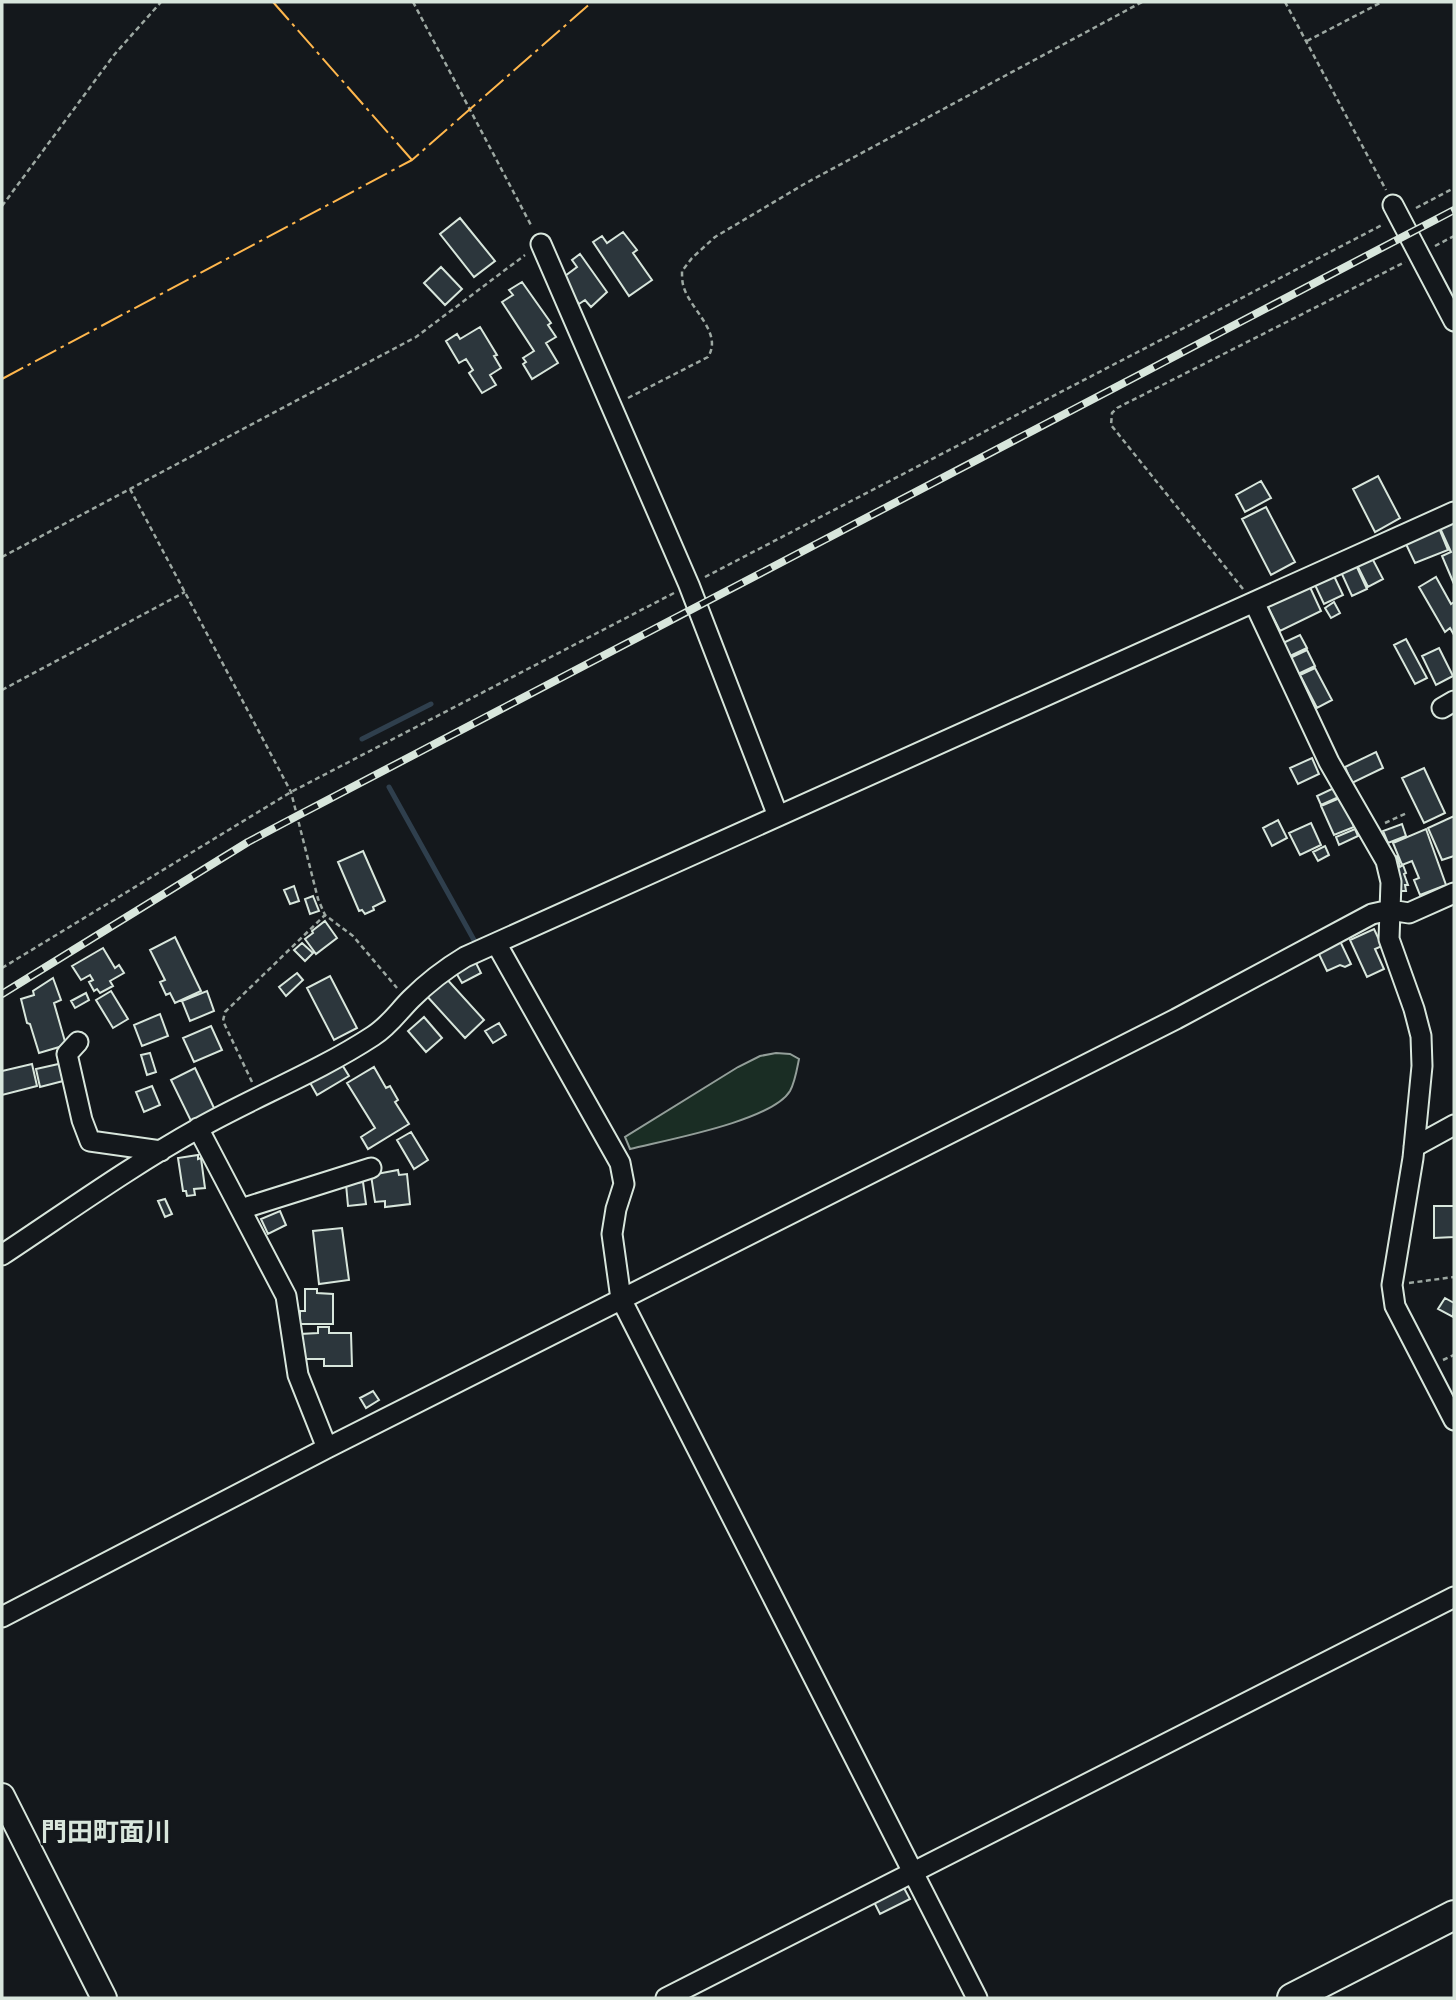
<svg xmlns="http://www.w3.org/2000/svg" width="1456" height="2000" viewBox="0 0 1456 2000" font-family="Arial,'Noto Sans JP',sans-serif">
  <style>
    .green { fill: #1a2d24; stroke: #939e99; stroke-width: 2 }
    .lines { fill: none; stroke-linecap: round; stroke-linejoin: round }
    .stream { stroke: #2f3f4d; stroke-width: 5 }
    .building { fill: #2c363c; stroke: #d8e6dc; stroke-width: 2 }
    .minor-casing { stroke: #d8e6dc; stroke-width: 23 }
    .major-casing { stroke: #d8e6dc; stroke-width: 28 }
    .highway-casing { stroke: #d8e6dc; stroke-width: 32 }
    .path { stroke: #9da8a2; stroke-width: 2.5; stroke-dasharray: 5 3.5; stroke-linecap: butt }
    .minor { stroke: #14181c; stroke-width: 19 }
    .major { stroke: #14181c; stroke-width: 24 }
    .highway { stroke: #14181c; stroke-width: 28 }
    .rail-casing { stroke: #d8e6dc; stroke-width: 8 }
    .rail { stroke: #14181c; stroke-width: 5; stroke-dasharray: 16; stroke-linecap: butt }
    .power { stroke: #ffb74d; stroke-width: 2; stroke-dasharray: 24 5 3.5 5; stroke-linecap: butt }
    .labels { text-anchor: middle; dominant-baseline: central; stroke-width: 5; stroke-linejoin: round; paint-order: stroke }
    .quarter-label { font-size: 26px; font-weight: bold; fill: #d8e6dc; stroke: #14181c }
  </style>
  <rect width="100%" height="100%" fill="#14181c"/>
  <path class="green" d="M776,1053l14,1 9,5c-2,10 -4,23 -9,32 -18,30 -124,49 -160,58l-5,-12 113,-70 22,-11z"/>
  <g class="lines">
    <path class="stream" d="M362,739l69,-35
      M389,787l85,153"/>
  </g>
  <path class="building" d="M460,218l35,43 -21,16 -34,-43z
    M623,232l14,18 -4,3 19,27 -23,16 -36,-54 9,-6 5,7z
    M580,254l27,38 -16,15 -6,-7 -6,4 -18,-25 16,-12 -5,-7z
    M441,267l21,22 -17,16 -21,-22z
    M522,282l29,41 -3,2 8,12 -10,6 12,20 -26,16 -9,-15 3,-2 -3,-4 11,-7 -32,-49 11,-7 -4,-5z
    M480,327l17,28 -3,1 7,12 -11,7 6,10 -14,8 -13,-20 4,-3 -7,-11 -7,4 -13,-22 11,-7 3,5z
    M1378,476l22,42 -25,14 -22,-43z
    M1261,481l10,17 -26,14 -9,-17z
    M1266,507l29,55 -24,13 -29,-56z
    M1454,521v63l-12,-28 9,-4 -11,-24z
    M1439,528l9,22 -33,13 -10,-21z
    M1372,558l11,21 -15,8 -11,-22z
    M1356,565l11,24 -15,7 -11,-24z
    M1334,576l9,19 -19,9 -9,-19z
    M1436,577l15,27 3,-2v33l-4,-7 -5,4 -26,-45z
    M1309,585l12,26 -41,20 -13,-26z
    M1334,602l6,11 -9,5 -6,-10z
    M1300,635l7,13 -17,8 -7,-13z
    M1406,639l21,39 -12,6 -21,-39z
    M1439,648l14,28 -17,9 -14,-29z
    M1307,650l8,16 -17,8 -8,-16z
    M1315,668l17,32 -15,8 -17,-33z
    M1376,752l7,16 -31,15 -7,-16z
    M1312,758l7,16 -21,10 -8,-16z
    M1424,768l21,45 -21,10 -22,-45z
    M1336,787l5,9 -20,9 -4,-9z
    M1342,797l12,30 -20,8 -13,-29z
    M1454,816v40l-12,4 -14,-32z
    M1278,820l9,18 -15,8 -9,-18z
    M1311,823l10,22 -21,10 -11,-22z
    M1402,824l4,12 -18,7 -5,-12z
    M1355,829l3,7 -19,9 -3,-8z
    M1426,829l20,56 -26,10 -6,-15 5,-2 -7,-17 -10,4 -9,-22z
    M1325,846l4,9 -11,6 -5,-9z
    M363,851l22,50 -12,6 1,3 -9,4 -3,-4 -3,1 -21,-49z
    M1397,856l3,11 3,-2 3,8 -2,1 4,11h-3l1,6h-6l-8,-33z
    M294,886l5,15 -9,3 -6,-14z
    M313,896l6,15 -9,3 -5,-15z
    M325,921l12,17 -21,16 -11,-15 8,-6 -1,-2z
    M1374,929l8,17 -7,3 9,20 -17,8 -17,-37z
    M175,937l26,54 -26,12 -5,-10 -4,2 -6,-13 5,-2 -15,-30z
    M1339,939l12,25 -6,3 -5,-2 -13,6 -10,-21z
    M302,943l11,10 -8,8 -11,-11z
    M103,948l12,20 4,-3 5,8 -14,8 3,5 -13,7 -3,-4 -3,2 -5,-9 4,-2 -3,-5 -9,5 -9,-14z
    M475,961l6,12 -19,10 -7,-12z
    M297,973l6,7 -17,16 -7,-9z
    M330,976l27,52 -23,12 -27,-52z
    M444,976l40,44 -19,18 -40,-44z
    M53,978l8,22 -7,3 12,42 -27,8 -9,-29 -3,-1 -6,-24 13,-4 -1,-4z
    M111,991l17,28 -15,9 -17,-28z
    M207,991l7,20 -24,10 -8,-20z
    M86,993l3,7 -14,8 -4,-7z
    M160,1014l8,22 -26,10 -8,-21z
    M424,1017l18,21 -16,14 -18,-21z
    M499,1023l7,12 -13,8 -8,-12z
    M211,1026l11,24 -28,12 -11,-24z
    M150,1053l6,19 -9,3 -6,-20z
    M63,1063l4,17 -27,7 -4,-18z
    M341,1063l8,13 -32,19 -8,-14z
    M32,1064l5,22 -35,9v-24z
    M374,1067l12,21 4,-2 8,14 -3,2 14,22 -41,25 -7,-12 14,-9 -28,-45z
    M195,1068l20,42 -24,11 -20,-41z
    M152,1086l8,19 -16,7 -8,-20z
    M411,1132l17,28 -14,9 -17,-29z
    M198,1155v4l3,-1 4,30 -11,1 1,6 -8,1 -1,-5h-3l-5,-33z
    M398,1170l1,5 8,-1 3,30 -25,3v-6l-10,1 -4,-27z
    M363,1182l3,22 -18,2 -2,-22z
    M165,1199l7,15 -7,3 -7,-16z
    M1434,1206h20v31l-20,1z
    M280,1211l6,14 -18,9 -7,-15z
    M342,1228l7,52 -30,4 -6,-53z
    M305,1289h12v4l16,1v30h-33v-13h5z
    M1445,1298l9,5 -1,14 -15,-8z
    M318,1327h11v6h22l1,33h-28v-7h-23l-1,-25 18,-1z
    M373,1391l6,9 -13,8 -6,-10z
    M904,1888l6,11 -30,15 -6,-12z"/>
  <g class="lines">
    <defs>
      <path id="minor" d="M1393,205l61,116
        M541,244l148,341 89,231
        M1254,602l75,160 57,99 5,21 -2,57 25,70 7,27 1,30 -9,92 -21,127 3,21 59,114
        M1442,708l12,-7
        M496,943l124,220 4,21 -8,25 -4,25 9,65 356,699
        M78,1042l-11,12 15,66 8,21 71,10
        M198,1128l88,168 12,79 29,73
        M1414,1147l40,-22
        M241,1209l130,-41
        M2,1255c65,-43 129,-89 197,-127 57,-32 119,-56 174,-92 16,-10 25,-24 38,-37 17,-17 34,-30 54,-42l989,-445
        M2,1617l325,-169 849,-429 196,-105 18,-4 19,3 45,-20
        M666,1998l788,-401"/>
      <path id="major" d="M2,1796l102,202"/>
      <path id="highway" d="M1292,1998l162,-83"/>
    </defs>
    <use href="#minor" class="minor-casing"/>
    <use href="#major" class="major-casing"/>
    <use href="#highway" class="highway-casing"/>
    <path class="path" d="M413,2l119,225
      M1285,2l101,188
      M1307,41l75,-39
      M2,206l112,-151 47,-53
      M1416,208l38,-20
      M1435,246l19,-10
      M628,398l80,-41c15,-24 -17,-47 -24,-69 -2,-5 -2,-12 -2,-17l10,-13 23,-21 91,-54 336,-181
      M130,489l161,303 27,107 7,16 28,21 44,52
      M2,557l414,-220 109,-82
      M705,577l677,-352
      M1243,589l-132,-164 1,-12 5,-5 288,-146
      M2,690l183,-98
      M1385,823l22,-10
      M2,968l289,-176 383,-199
      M252,1082l-29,-61 2,-9 100,-97
      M1409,1283l45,-6
      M1443,1360l11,-5"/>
    <use href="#minor" class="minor"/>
    <use href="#major" class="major"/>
    <use href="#highway" class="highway"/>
    <defs>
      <path id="rail" d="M2,994l246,-152 49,-26 1157,-606"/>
    </defs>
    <use href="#rail" class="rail-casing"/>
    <use href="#rail" class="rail"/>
    <path class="power" d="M273,2l139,158
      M2,379l410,-219 180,-158"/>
  </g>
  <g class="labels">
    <g class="quarter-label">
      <text x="106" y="1832">門田町面川</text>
    </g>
  </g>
  <rect width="1456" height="2000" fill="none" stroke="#d8e6dc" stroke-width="7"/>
</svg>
